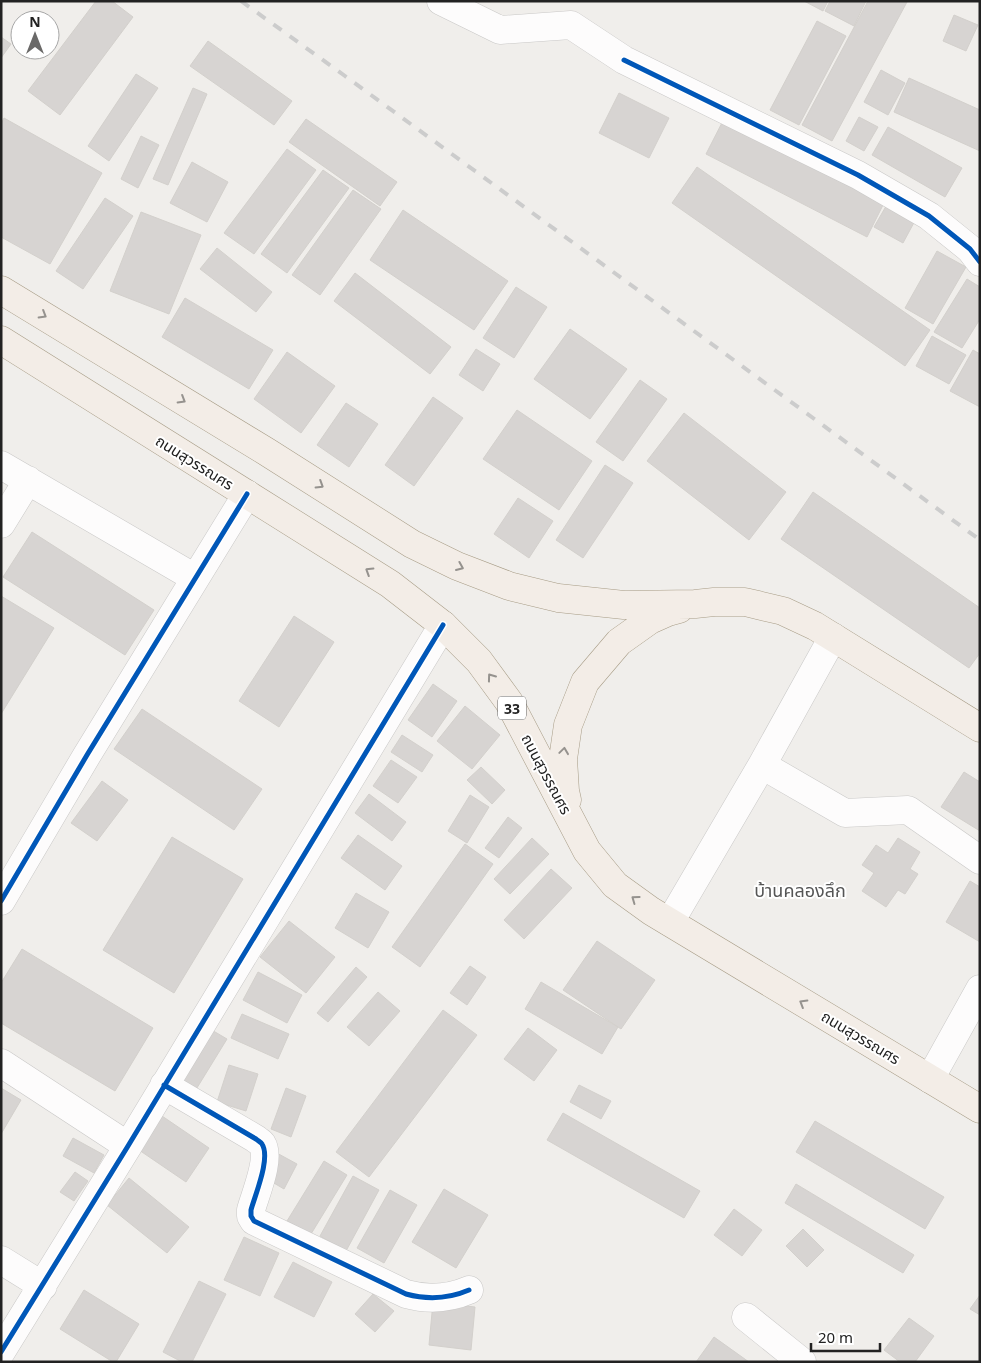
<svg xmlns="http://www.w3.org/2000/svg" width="981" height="1363" viewBox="0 0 981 1363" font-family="'Noto Sans','Noto Sans Thai',sans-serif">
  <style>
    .building { fill: #d7d4d2; stroke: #d3d0cc }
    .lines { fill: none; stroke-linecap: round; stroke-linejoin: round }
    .minor-casing { stroke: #c9c8c7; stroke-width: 29 }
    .major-casing { stroke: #a79c86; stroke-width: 29 }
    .minor { stroke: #fdfcfc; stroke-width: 28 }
    .major { stroke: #f3ede7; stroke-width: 28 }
    .rail { stroke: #ccc; stroke-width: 4; stroke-dasharray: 10 10; stroke-linecap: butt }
    .cycleway-casing { stroke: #fff; stroke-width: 8 }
    .cycleway { stroke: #0057b8; stroke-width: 5 }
    .oneway { stroke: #95928e }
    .labels { text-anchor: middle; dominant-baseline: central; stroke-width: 4; stroke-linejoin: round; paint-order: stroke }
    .shield { fill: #fff; stroke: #646464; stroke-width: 1 }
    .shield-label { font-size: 14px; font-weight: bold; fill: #222 }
    .street-label { font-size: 15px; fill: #222; stroke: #fff }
    .quarter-label { font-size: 18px; fill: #555; stroke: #fff }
  </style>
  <rect width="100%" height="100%" fill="#f0eeeb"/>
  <path class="building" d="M96,1h16l21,16 -73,98 -32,-24z
    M804,1h24l-5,10z
    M830,1h36l-12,25 -29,-15z
    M868,1l39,1 -75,139 -30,-16z
    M954,15l24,10 -12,26 -23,-10z
    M817,21l29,15 -47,89 -29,-15z
    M1,37l10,7 -10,14z
    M208,41l84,60 -18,24 -84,-59z
    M881,70l24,13 -17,32 -24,-13z
    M136,74l22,14 -49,73 -21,-15z
    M909,78l71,32v41l-86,-39z
    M193,88l14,6 -39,91 -15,-6z
    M619,93l50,25 -20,40 -50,-25z
    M727,113l161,82 -21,42 -161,-83z
    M859,117l19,10 -14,24 -18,-10z
    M4,118l98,55 -52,91 -49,-27v-113z
    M306,119l91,63 -17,24 -91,-64z
    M888,127l74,41 -17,29 -73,-42z
    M141,136l18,9 -21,43 -17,-9z
    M287,149l29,21 -62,84 -30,-21z
    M192,162l36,20 -21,40 -37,-19z
    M697,167l233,163 -25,36 -233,-163z
    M323,170l26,18 -62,85 -26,-19z
    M353,190l28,19 -61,86 -28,-20z
    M105,198l28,18 -50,73 -27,-18z
    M889,201l28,16 -14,26 -29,-16z
    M403,210l105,71 -34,49 -104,-70z
    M141,212l60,23 -32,79 -59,-23z
    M217,248l55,44 -16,20 -56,-43z
    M937,251l29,16 -33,57 -28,-16z
    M355,273l96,74 -21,27 -96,-73z
    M967,279l13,8v32l-18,29 -28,-16z
    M516,287l31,20 -33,51 -31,-20z
    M185,298l88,52 -24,39 -87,-52z
    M570,329l57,40 -37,50 -56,-40z
    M932,336l34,19 -17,29 -33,-18z
    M476,349l24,15 -17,27 -24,-16z
    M973,350l7,4v53l-30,-16z
    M287,352l48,34 -34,47 -47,-34z
    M640,380l27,19 -44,62 -27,-19z
    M433,397l30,21 -49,68 -29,-21z
    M346,403l32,21 -29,43 -32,-22z
    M517,410l75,51 -33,49 -76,-51z
    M684,413l102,79 -37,48 -102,-79z
    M605,465l28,18 -50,75 -27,-18z
    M813,492l167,116v45l-11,15 -188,-129z
    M518,498l35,23 -24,37 -35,-24z
    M32,532l122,78 -29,45 -122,-78z
    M1,596l53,32 -53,86z
    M294,616l40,26 -55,85 -40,-26z
    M433,684l24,17 -25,36 -24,-17z
    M465,706l35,29 -28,34 -35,-28z
    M142,709l120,80 -28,41 -120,-81z
    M402,735l31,20 -11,17 -31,-20z
    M391,760l26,17 -19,26 -25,-17z
    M481,767l24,23 -13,14 -25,-24z
    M964,772l16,10v49l-39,-24z
    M102,781l26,19 -31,41 -26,-18z
    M369,794l37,28 -14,19 -37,-28z
    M470,795l19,12 -22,36 -19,-12z
    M508,817l14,11 -23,30 -14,-10z
    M358,835l44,31 -17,24 -44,-32z
    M172,837l71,42 -69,114 -71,-43z
    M532,838l17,16 -39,40 -16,-15z
    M898,838l22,14 -10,17 8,5 -13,20 -7,-4 -12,17 -24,-16 12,-18 -12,-8 14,-20 12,8z
    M465,844l28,20 -73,103 -28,-20z
    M551,869l21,19 -48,51 -20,-19z
    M970,881l10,6v55l-34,-20z
    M356,893l33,19 -21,36 -33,-20z
    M289,921l46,36 -29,36 -46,-36z
    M597,941l58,39 -34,49 -58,-39z
    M22,949l131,79 -38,63 -114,-68v-40z
    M470,966l16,11 -19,28 -17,-12z
    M356,967l11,10 -39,45 -11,-9z
    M258,972l44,23 -15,28 -44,-23z
    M541,982l77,45 -16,27 -77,-45z
    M378,992l22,19 -31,35 -22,-19z
    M443,1010l34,25 -108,142 -33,-25z
    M242,1014l47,20 -11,25 -47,-21z
    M528,1028l29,22 -23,31 -30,-22z
    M210,1029l17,10 -35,57 -17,-11z
    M229,1065l29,9 -12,37 -29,-9z
    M579,1085l32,16 -10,18 -31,-17z
    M1,1088l20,12 -20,34z
    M286,1088l20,8 -15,41 -20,-8z
    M563,1113l137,78 -16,27 -137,-78z
    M162,1116l47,32 -23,34 -47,-32z
    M815,1121l129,76 -19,32 -129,-77z
    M73,1138l31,17 -10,18 -31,-17z
    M275,1152l22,12 -13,25 -22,-13z
    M324,1161l23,14 -36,59 -24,-13z
    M75,1172l13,9 -14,20 -14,-9z
    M353,1176l26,14 -33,61 -26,-15z
    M129,1178l60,49 -22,26 -60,-48z
    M796,1184l118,71 -11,18 -118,-70z
    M444,1189l44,26 -32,53 -44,-26z
    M390,1190l27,15 -33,58 -27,-15z
    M734,1209l28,21 -20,26 -28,-21z
    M803,1229l21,21 -17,17 -21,-21z
    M244,1237l35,16 -19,43 -36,-16z
    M293,1262l39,20 -18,35 -40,-20z
    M199,1281l27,13 -34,68h-10l-19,-10z
    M84,1290l55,34 -23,38h-3l-53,-33z
    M373,1294l21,17 -19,21 -20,-18z
    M980,1295v20l-10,-6z
    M433,1302l42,5 -4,43 -42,-5z
    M909,1318l25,18 -19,26h-15l-16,-12z
    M714,1337l35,25h-53z"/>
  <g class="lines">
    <defs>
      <path id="minor" d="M441,1l59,29 71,-5 53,35 234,115 71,41 41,33 10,13
        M1,465l194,113
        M1,524l27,-44
        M762,765l83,48 63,-3 72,50
        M1,901l86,-146 160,-261
        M670,922l92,-157 71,-128
        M1,1063l127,83
        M930,1079l50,-90
        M164,1085l92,54c2,2 5,3 6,5 9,14 -7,51 -11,66v6l3,5 152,73c22,6 42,5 63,-4
        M1,1260l42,26
        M746,1317l56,45
        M1,1352l127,-206 315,-521"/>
      <path id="major" d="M1,290l266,162 145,92 45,22 52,20 49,12 66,7 71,-1 19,-2h31l38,9 32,15 165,102
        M1,340l389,244 53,41 36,36 30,41 78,149 28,34 36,26 329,198
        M567,800l-2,-9 -2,-32 5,-34 17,-43 34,-40 31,-22 18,-8 11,-3"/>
    </defs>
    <use href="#minor" class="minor-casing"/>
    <use href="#major" class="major-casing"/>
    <use href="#minor" class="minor"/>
    <use href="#major" class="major"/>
    <path class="rail" d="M241,1l104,75 635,464"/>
    <defs>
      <path id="cycleway" d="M624,60l234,115 71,41 41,33 10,13
        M1,901l86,-146 160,-261
        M164,1085l92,54c2,2 5,3 6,5 9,14 -7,51 -11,66v6l3,5 152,73c22,6 42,5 63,-4
        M1,1352l127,-206 315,-521"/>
    </defs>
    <use href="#cycleway" class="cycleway-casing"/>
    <use href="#cycleway" class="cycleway"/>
  </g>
  <defs><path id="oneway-chevron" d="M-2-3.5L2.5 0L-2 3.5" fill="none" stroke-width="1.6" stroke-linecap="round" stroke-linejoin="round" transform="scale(1.25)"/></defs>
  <g class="oneway">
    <use href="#oneway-chevron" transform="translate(43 315) rotate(31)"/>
    <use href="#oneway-chevron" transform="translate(182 400) rotate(31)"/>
    <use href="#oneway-chevron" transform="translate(320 485) rotate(32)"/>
    <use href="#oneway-chevron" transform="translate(460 567) rotate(23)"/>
    <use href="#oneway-chevron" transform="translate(369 571) rotate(-148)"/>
    <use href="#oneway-chevron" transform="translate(491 677) rotate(-126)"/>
    <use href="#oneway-chevron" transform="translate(564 751) rotate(-82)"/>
    <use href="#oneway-chevron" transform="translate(635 899) rotate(-144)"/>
    <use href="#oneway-chevron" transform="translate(803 1003) rotate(-149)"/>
  </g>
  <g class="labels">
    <rect class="shield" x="498" y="696.5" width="28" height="23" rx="4"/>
    <g class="shield-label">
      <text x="512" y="708">33</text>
    </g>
    <g class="street-label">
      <text transform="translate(195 462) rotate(32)">ถนนสุวรรณศร</text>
      <text transform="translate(547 774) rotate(62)">ถนนสุวรรณศร</text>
      <text transform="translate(861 1037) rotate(31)">ถนนสุวรรณศร</text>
    </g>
    <g class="quarter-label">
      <text x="800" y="890">บ้านคลองลึก</text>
    </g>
  </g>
  <rect width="981" height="1363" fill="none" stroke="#222222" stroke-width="5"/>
  <g transform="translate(35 35)"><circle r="24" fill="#ffffff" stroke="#a7a7a7"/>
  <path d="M0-4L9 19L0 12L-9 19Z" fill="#6a6968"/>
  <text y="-8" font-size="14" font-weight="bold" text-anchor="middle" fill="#222222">N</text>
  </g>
  <path d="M811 1343v8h69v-8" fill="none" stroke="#222222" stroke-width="2.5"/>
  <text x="818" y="1343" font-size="15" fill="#222222" stroke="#ffffff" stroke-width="4" paint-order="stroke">20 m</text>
</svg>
